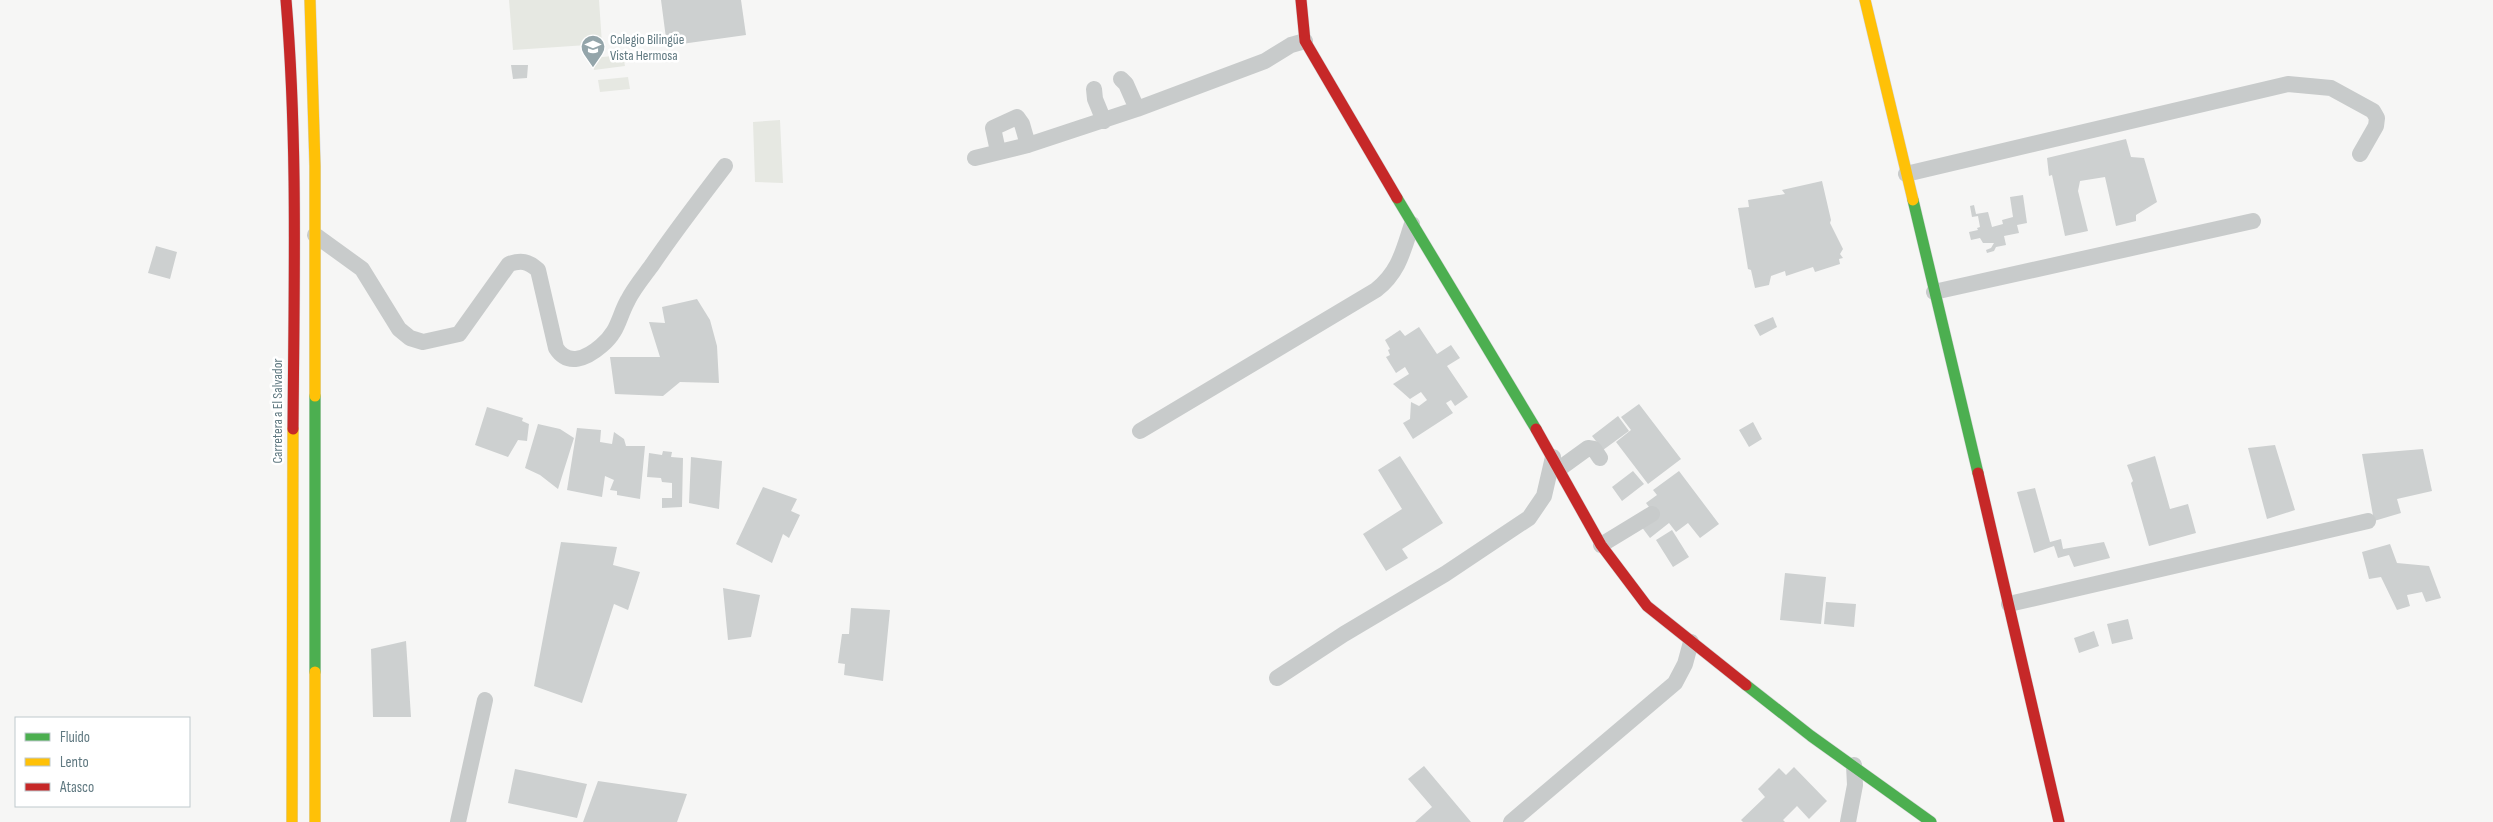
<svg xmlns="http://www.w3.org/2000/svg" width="2493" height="822" viewBox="0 0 2493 822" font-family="'Sofia Sans Condensed',sans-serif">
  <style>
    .green { fill: #e6e8e2 }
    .building { fill: #cdd0d0 }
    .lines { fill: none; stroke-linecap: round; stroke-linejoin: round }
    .fast-casing { stroke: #d3d4d5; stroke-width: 12 }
    .slow-casing { stroke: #d3d4d5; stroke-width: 12 }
    .jam-casing { stroke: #d3d4d5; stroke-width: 12 }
    .street { stroke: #c8cbcb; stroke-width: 16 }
    .fast { stroke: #4caf50; stroke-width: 11 }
    .slow { stroke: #ffc107; stroke-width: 11 }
    .jam { stroke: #c62828; stroke-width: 11 }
    .labels { text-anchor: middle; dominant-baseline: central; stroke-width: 5; stroke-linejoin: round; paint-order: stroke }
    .poi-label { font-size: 14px; fill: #607981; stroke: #fff; text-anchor: start }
    .street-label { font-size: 14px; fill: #607981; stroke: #fff }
  </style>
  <rect width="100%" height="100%" fill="#f6f6f5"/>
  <path class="green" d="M509,0h90l3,44 -89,6z
    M623,55l2,11 -31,4 -2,-12z
    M628,77l2,12 -30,3 -2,-12z
    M780,120l3,63 -28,-1 -2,-60z"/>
  <path class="building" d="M661,0h80l5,35 -79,11z
    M511,65h17l-1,13 -14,1z
    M2126,139l5,18 13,1 13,44 -21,13v6l-20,5 -11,-49 -25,4 -2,10 10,40 -23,5 -13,-61 -3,1 -2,-18z
    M1822,181l9,39 -1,3 13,26 -3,5 3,4 -4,1 1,5 -25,8 -2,-5 -27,9 -1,-5 -14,5 -2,9 -14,3 -4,-18 -3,-1 -10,-61 11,-1 -1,-7 37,-6 -3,-4z
    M2023,195l4,28 -10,2 2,8 -15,3 2,9 -10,2 -2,4 -7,2 -1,-3 5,-2 3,-5h-11l-3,-5 -9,2 -2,-8 9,-2 -1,-2 3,-1 -2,-11 -6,1 -2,-11 4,-1 2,9 12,-2 4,15 11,-3 -1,-4 11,-3 -3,-20z
    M156,246l21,6 -7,27 -22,-6z
    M697,299l13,21 7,26 2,37 -39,-1 -17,14 -48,-2 -5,-37h50l-11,-35 16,1 -3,-16z
    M1773,317l4,10 -17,9 -6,-11z
    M1419,327l18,27 14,-9 9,13 -13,8 21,31 -13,9 -4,-6 -5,3 7,10 -40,26 -10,-16 7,-4 1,-17 8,4 8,-6 -6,-8 -11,7 -17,-15 16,-10 -4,-7 -9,6 -10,-16 4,-2 -2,-5 2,-1 -5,-9 15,-10 5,6z
    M1639,404l42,55 -33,25 -32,-42 15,-12 -10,-13z
    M487,407l36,11 -1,3 7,3 -2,17 -9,-1 -10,17 -33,-12z
    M1618,416l11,15 -26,19 -11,-14z
    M1753,422l9,17 -13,8 -10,-17z
    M538,424l22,5 14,9 -16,51 -18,-14 -15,-7z
    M577,428l24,2 -1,12 12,2 2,-12 10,7 2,7h19l-5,53 -23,-4v-4l-7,-1 4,-10 -9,-4 -3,21 -35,-7z
    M2275,445l20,65 -28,9 -19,-71z
    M2423,449l9,42 -35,8 4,14 -27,8 -12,-67z
    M663,451l9,1 -1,5 12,1 -1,49 -20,1v-10h10v-15l-10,-1 -1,-4 -14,-1 2,-24 13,2z
    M1400,456l43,67 -41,26 6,9 -22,13 -23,-37 39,-25 -24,-39z
    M2155,456l15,53 18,-5 8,29 -47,13 -18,-63 2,-2 -6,-16z
    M691,457l31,4 -3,48 -30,-6z
    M1633,471l11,13 -22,17 -10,-14z
    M1679,471l40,53 -19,14 -12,-15 -12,9 -7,-9 -19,15 -9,-12 14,-11 -9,-12 11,-8 -4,-5z
    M763,487l34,12 -6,12 9,4 -11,23 -6,-4 -11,29 -36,-19z
    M2035,488l15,54 11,-3 2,10 41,-7 6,16 -36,9 -5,-12 -11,3 -4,-12 -20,7 -17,-61z
    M1672,530l17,27 -16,10 -17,-27z
    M561,542l56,5 -4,18 27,7 -12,38 -14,-6 -32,99 -48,-17z
    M2390,544l7,19 32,3 12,32 -15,4 -4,-10 -15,3 3,11 -13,4 -16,-33 -12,2 -7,-27z
    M1785,573l41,4 -5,47 -41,-4z
    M723,588l37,7 -9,42 -23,3z
    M1826,602l30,2 -2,23 -30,-3z
    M851,608l39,2 -7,71 -39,-6 1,-11 -7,-1 4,-29h7z
    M2128,619l5,20 -21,5 -5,-20z
    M2094,631l5,15 -20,7 -5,-15z
    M406,641l5,76h-38l-2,-68z
    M1424,766l47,56h-56l17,-15 -24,-28z
    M1794,767l33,34 -18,18 -12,-13 -14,14 2,2h-42l-2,-2 24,-23 -7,-8 21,-21 7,7z
    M515,769l72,15 -10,34 -69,-15z
    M598,781l89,13 -10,28h-94z"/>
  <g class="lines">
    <defs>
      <path id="fast" d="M1397,198l139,231
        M1913,200l65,273
        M315,396v276
        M1746,685l65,51 120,86"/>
      <path id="slow" d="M310,0l5,166v230
        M1865,0l48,200
        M315,672v150
        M292,822l1,-393"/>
      <path id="jam" d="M286,0c12,143 8,286 7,429
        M1301,0l4,41 92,157
        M1536,429l65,116 46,61 99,79
        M1978,473l81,349"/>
    </defs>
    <use href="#fast" class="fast-casing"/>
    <use href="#slow" class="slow-casing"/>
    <use href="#jam" class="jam-casing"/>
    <path class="street" d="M1121,79l5,5 11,25
      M1094,89l1,10 9,22
      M998,151l-5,-23 24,-11 5,7 6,21
      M975,158l53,-13 109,-36 128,-48 26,-16 14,-4
      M1906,174l382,-90 43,4 42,23 4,7 -1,8 -16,28
      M315,235l47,34 37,60 11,9 13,4 36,-8 50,-70c12,-4 19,-3 29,6l18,78c12,19 31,10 45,-2 18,-15 17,-28 27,-46 6,-12 16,-24 24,-35 23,-34 48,-66 73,-99
      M1934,292l319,-71
      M1140,431l236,-141c23,-18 27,-39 36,-66
      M1559,469l29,-21 6,1 6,9
      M1601,545l51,-31
      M2009,604l359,-83
      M1277,678l67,-44 101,-60 84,-56 15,-22 9,-39
      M458,822l27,-122
      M1511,822l164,-139 10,-19 6,-22
      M1848,822l7,-37 -1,-20"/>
    <use href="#fast" class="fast"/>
    <use href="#slow" class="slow"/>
    <use href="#jam" class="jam"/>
  </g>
  <defs>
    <symbol id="school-pin" viewBox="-11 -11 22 30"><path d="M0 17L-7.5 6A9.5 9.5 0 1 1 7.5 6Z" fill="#94a5aa" stroke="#fff"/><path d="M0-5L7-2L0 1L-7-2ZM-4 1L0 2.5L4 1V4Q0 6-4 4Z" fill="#fff"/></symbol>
  </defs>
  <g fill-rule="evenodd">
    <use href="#school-pin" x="579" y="33" width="28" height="38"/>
  </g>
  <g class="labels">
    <g class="poi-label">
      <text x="610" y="39">Colegio Bilingüe<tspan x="610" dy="16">Vista Hermosa</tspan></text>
    </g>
    <g class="street-label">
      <text transform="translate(277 411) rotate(-90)">Carretera a El Salvador</text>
    </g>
  </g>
  <rect x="15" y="717" width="175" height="90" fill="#ffffff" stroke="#bfc9cd"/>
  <rect x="25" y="733" width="25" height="8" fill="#4caf50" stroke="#bfc9cd"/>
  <text x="60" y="742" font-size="15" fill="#607981">Fluido</text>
  <rect x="25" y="758" width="25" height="8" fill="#ffc107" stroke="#bfc9cd"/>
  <text x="60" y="767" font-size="15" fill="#607981">Lento</text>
  <rect x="25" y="783" width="25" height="8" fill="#c62828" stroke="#bfc9cd"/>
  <text x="60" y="792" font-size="15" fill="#607981">Atasco</text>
</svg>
